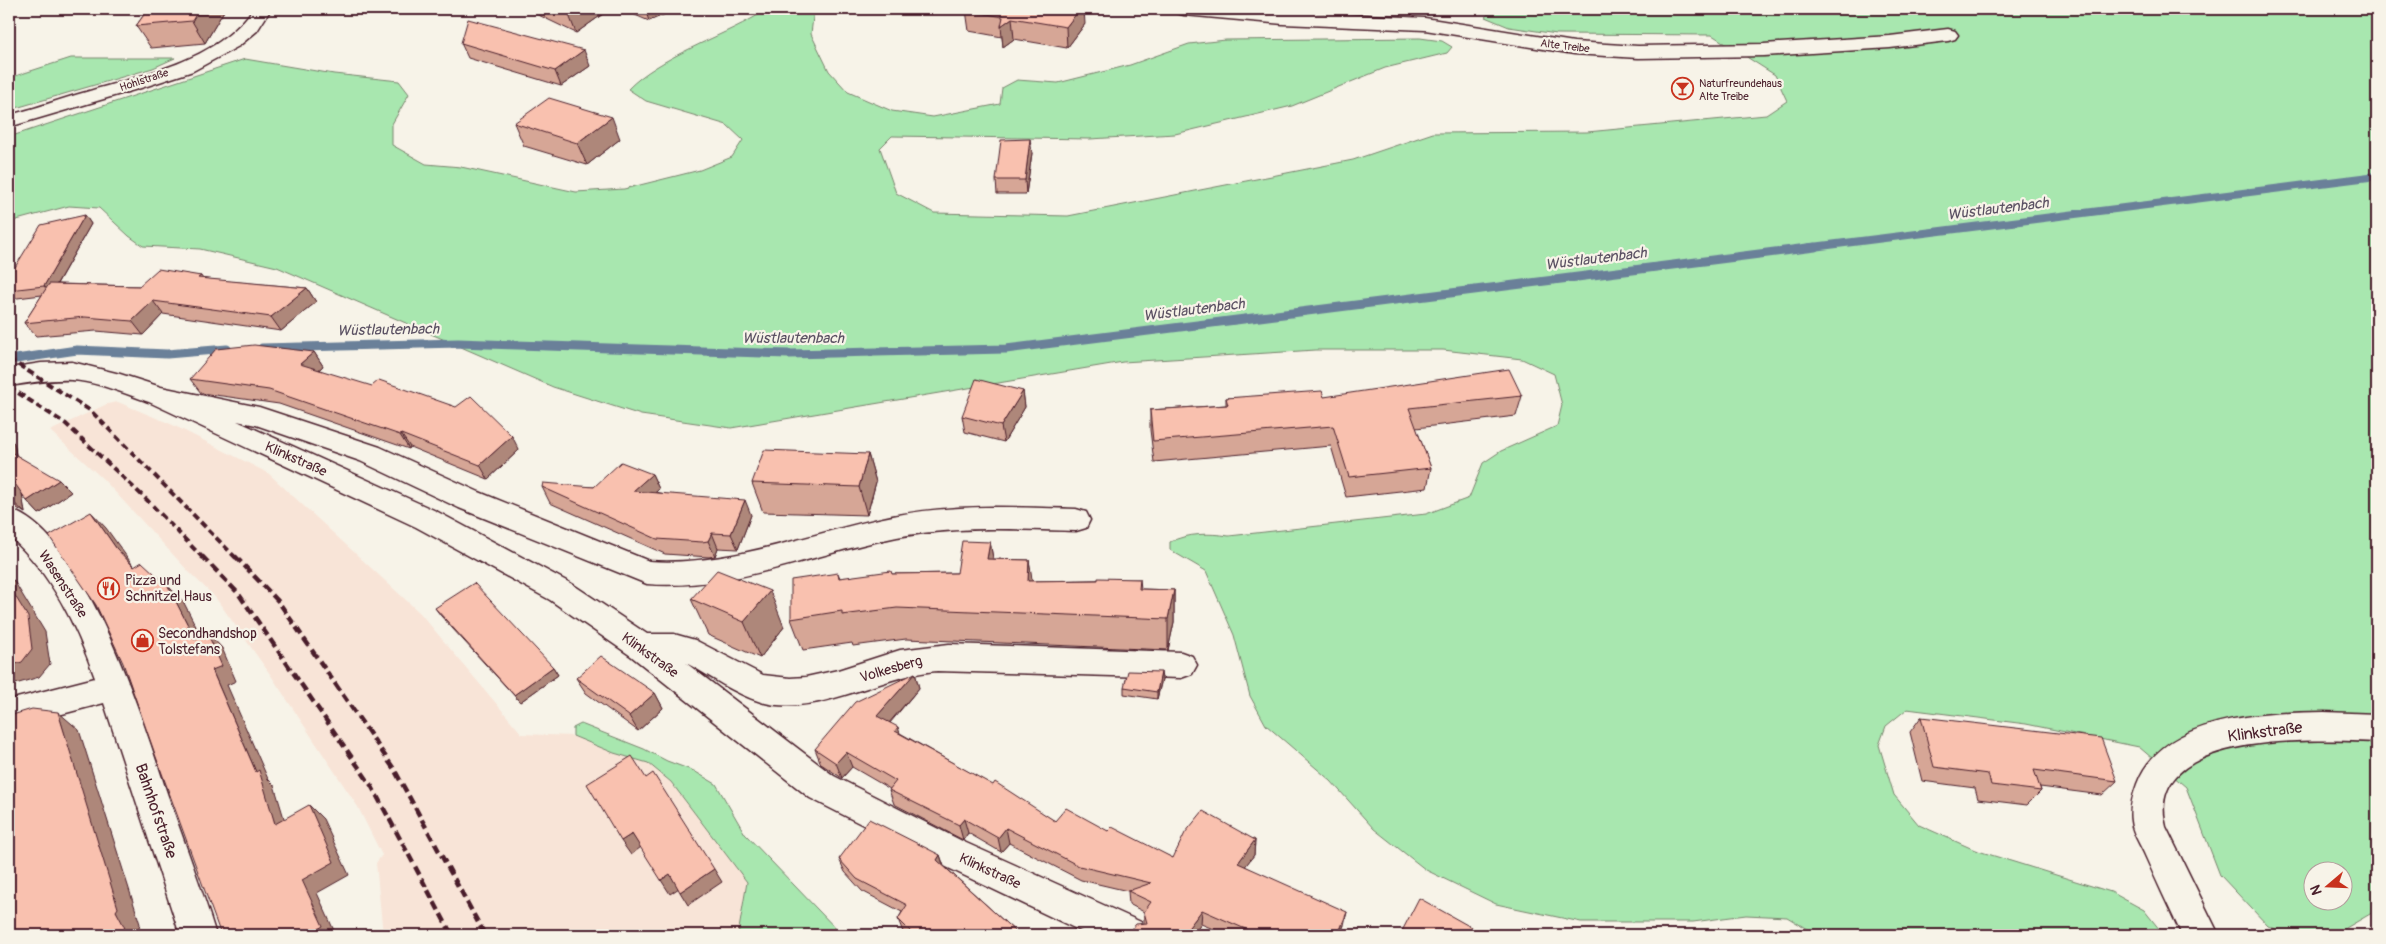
<svg xmlns="http://www.w3.org/2000/svg" width="2386" height="944" viewBox="0 0 2386 944" font-family="Pangolin,sans-serif">
  <style>
    .built { fill: #f8e4d7 }
    .green { fill: #a8e7af; stroke: #79836d; fill-rule: evenodd }
    .lines { fill: none; stroke-linecap: round; stroke-linejoin: round }
    .stream-far1 { stroke: #6b8099; stroke-width: 8 }
    .stream { stroke: #6b8099; stroke-width: 9 }
    .minor-casing { stroke: #4a1f2b; stroke-width: 3 }
    .minor { fill: #f7f3e8; fill-rule: evenodd }
    .rail-far1 { stroke: #4a1f2b; stroke-width: 4; stroke-dasharray: 7 4; stroke-linecap: butt }
    .rail { stroke: #4a1f2b; stroke-width: 4.5; stroke-dasharray: 9 4.5; stroke-linecap: butt }
    .wall { fill: #d6a696; stroke: #4a1f2b }
    .shaded-wall { fill: #ae877a; stroke: #4a1f2b }
    .building { fill: #f9c1af; stroke: #4a1f2b }
    .labels { text-anchor: middle; dominant-baseline: central; stroke-width: 4.5; stroke-linejoin: round; paint-order: stroke }
    .far-street-label { font-size: 11px; fill: #4a1f2b; stroke: #f7f3e8 }
    .far-poi-label { font-size: 11px; fill: #4a1f2b; stroke: #f7f3e8; text-anchor: start }
    .street-label { font-size: 14px; fill: #4a1f2b; stroke: #f7f3e8 }
    .poi-label { font-size: 14px; fill: #4a1f2b; stroke: #f7f3e8; text-anchor: start }
    .water-label { font-size: 15px; font-style: italic; fill: #5a5062; stroke: #f7f3e8 }
    .near-street-label { font-size: 16px; fill: #4a1f2b; stroke: #f7f3e8 }
  </style>
  <rect width="100%" height="100%" fill="#f7f3e8"/>
  <filter id="ink" filterUnits="userSpaceOnUse"><feTurbulence type="fractalNoise" baseFrequency=".02" numOctaves="2"/><feDisplacementMap in="SourceGraphic" scale="10" xChannelSelector="R" yChannelSelector="G"/><feConvolveMatrix kernelMatrix="1 2 1 2 8 2 1 2 1" color-interpolation-filters="sRGB"/></filter>
  <g filter="url(#ink)">
    <path class="built" d="M118,402l55,23 95,48 152,140 102,121 51,2 41,17 34,10 23,19 76,100 -9,53h-355l-7,-72 6,-8 -24,-48 -88,-133 -55,-77 -25,-24 -87,-94 -53,-48 57,-27z"/>
    <path class="green" d="M775,9h39l-3,25 18,37 19,21 44,19 41,6 67,-13 2,-16 15,-8 41,3 72,-18 59,-21 37,-4 194,-2 22,3 10,6 -5,6 -62,15 -93,38 -117,28 -85,5 -198,-3 -12,12 16,45 38,20 134,3 285,-56 80,-27 154,-1 179,-17 21,-14 -12,-26 -63,-40 -155,-1 -48,-7 -24,-10 7,-6 15,-2h870v901l-43,25h-43l-23,-9 -48,-51 -34,-88 -47,-40 -113,-23 -119,-15 -21,17 -7,19 15,50 25,30 56,25 136,42 33,18 20,25h-347l-30,-18 -41,-2 -53,7h-112l-85,-18 -70,-34 -52,-41 -43,-48 -65,-56 -16,-29 -16,-61 -28,-64 -36,-21v-8c18,-9 39,-9 59,-6l197,-22 43,-16 14,-35 18,-12 56,-25 5,-21 -8,-31 -32,-15 -79,-9h-127l-193,12 -392,66 -90,-13 -88,-28 -276,-120 -77,-18 -57,-3 -14,-10 -30,-28 -30,-2 -60,16v-85l236,-78 89,15 65,7 10,13 -17,30v21l34,19 35,3 115,25 48,-3 76,-19 32,-13 11,-17 -16,-15 -81,-24 -18,-12c31,-32 91,-51 130,-74zM2314,872h30v30h-30z
      M71,58h104l-22,10 -144,42v-32z
      M581,724l63,25 23,12 27,10 22,13 29,50 97,101h-104l9,-53 -76,-100 -23,-19 -34,-10 -41,-17v-8z"/>
    <g class="lines">
      <path class="stream-far1" d="M1805,248l572,-72"/>
      <path class="stream" d="M262,348l196,-5 331,11 217,-5 809,-102
        M9,360l68,-10 90,4 60,-5"/>
      <defs>
        <path id="minor" d="M253,9h18l-14,22 -18,15 -46,25 -52,17 -132,39v-12c26,-6 51,-16 77,-23 57,-17 131,-31 167,-83z
          M1175,9h69l181,9 149,24 64,4 126,-2 126,-8 58,-7 7,2 3,4 -3,4 -7,2 -58,7 -126,8 -126,2 -64,-4 -149,-24 -142,-6 -99,-9 -7,-2z
          M72,362l48,12 41,13 98,20 121,40 99,45 170,69c82,6 169,-31 249,-46 59,-11 119,-8 178,-6l10,3 4,8 -4,8 -10,3c-60,-2 -120,-5 -179,6 -81,16 -166,54 -250,47l-188,-76 -99,-47 -104,-36 -19,-4 199,90 136,73 75,50h27l21,6 68,35 27,3 16,-1 32,-7 62,-20 49,-6 232,8 11,4 5,9 -5,9 -11,4 -244,-7c-57,4 -121,47 -176,31 -27,-8 -50,-26 -75,-39l148,113 130,66 177,80 5,13h-57l-149,-71 -130,-66 -179,-142 -81,-56 -134,-73 -267,-125c-23,-8 -54,-21 -78,-22 -21,-1 -42,3 -62,6v-18l32,-5z
          M9,509c78,25 135,217 160,290 16,45 33,90 47,136h-36l-76,-232 -95,25v-28l86,-22c-19,-53 -43,-104 -86,-142z
          M2324,712l53,2v28c-55,-2 -236,-14 -211,85l53,108h-37c-13,-27 -26,-55 -38,-82 -5,-11 -12,-21 -13,-32 -2,-13 2,-26 6,-37 25,-68 126,-71 187,-72z"/>
      </defs>
      <use href="#minor" class="minor-casing"/>
      <use href="#minor" class="minor"/>
      <path class="rail-far1" d="M9,359l82,52 145,147
        M9,387l57,37 81,76 56,58"/>
      <path class="rail" d="M202,556l36,37 133,192 81,150
        M235,556l43,45 116,168 91,166"/>
    </g>
    <path class="wall" d="M148,9h77l-20,34 -54,5 -15,-22z
      M526,9h84l-34,24z
      M621,9h56l-28,12z
      M966,10l119,14 -18,24 -53,-9 -11,8 -1,-10 -33,-6z
      M461,43l129,23 -29,20 -93,-28z
      M514,123l106,16 -33,26 -63,-19z
      M1032,153l-6,41h-29l-1,-14z
      M85,215l6,9 -34,60 82,2 62,-10 2,3 104,9 9,14 -35,29 -118,-17 -20,21 -47,-4 -60,5 -12,-13 18,-28 -33,4v-22z
      M314,352l9,14 -4,4 200,80 -31,29 -78,-32 -1,2 -130,-45 -78,-11 -11,-14z
      M1023,391l2,16 -21,35 -39,-10 -3,-16z
      M1522,396l-6,20 -100,12 15,40 -4,20 -81,9 -15,-51 -177,16 -4,-32v-20l76,-5v-7z
      M9,438l5,5 2,12 55,37 -32,22 -17,-19 3,18 -16,-10z
      M868,454l8,28 -9,33 -104,-3 -11,-29z
      M652,474l7,15 -4,3 96,23 -13,34 -20,-1 -3,8 -6,1 -44,-3 -115,-51 -8,-16h52z
      M990,542l3,17 36,1 3,21 108,-2 1,10 33,1v32l-6,28 -262,-11 -53,7 -1,-3 -49,7 -12,-31 47,-46 2,5 52,-4 65,-1z
      M691,599l93,28 -24,31 -52,-23z
      M435,608l118,59 5,8 -38,27 -79,-86z
      M915,673l4,15 -29,35 10,10 155,88 53,10 65,27 82,-18 -1,15 -9,11 99,59 -4,10h-112l-27,-11 -8,11h-66l17,-12v-11l-15,-8 -1,-13 -47,-11 -72,-37 -8,9 -33,-19 -5,7 -69,-36 -5,-14 1,-1 -38,-22 -10,11 -21,-14 -6,-15z
      M576,678l79,15 8,15 -25,23 -52,-38z
      M1162,679l-5,20 -33,-5v-7z
      M1921,717l196,64 -15,14 -62,-8 1,4 -14,14 -49,-6 -3,-11 -53,-7 -12,-49z
      M940,855l4,11 75,69h-113l-3,-3 -5,-13 4,-7 -40,-21 -17,-19 -6,-13z"/>
    <path class="shaded-wall" d="M199,9h26l-20,34 -13,-22z
      M569,9h41l-34,24 -9,-23z
      M645,9h32l-28,12z
      M1080,9h4l1,15 -18,24 -1,-21z
      M1012,18l2,21 -11,8 -2,-21z
      M584,50l6,16 -29,20 -6,-15z
      M612,117l8,22 -33,26 -10,-22z
      M1030,139l2,14 -6,41 -1,-14z
      M85,215l6,9 -40,70 -7,-8z
      M307,288l9,14 -35,29 -10,-14z
      M153,301l10,13 -20,21 -11,-14z
      M314,352l9,14 -14,12 -9,-14z
      M1023,391l2,16 -21,35 -3,-16z
      M401,434l9,13 -1,2 -9,-14z
      M512,436l7,14 -31,29 -8,-14z
      M9,438l5,5 3,18 -8,-8z
      M868,454l8,28 -9,33 -8,-28z
      M652,474l7,15 -18,17 -8,-15z
      M9,475l12,12 4,26 -13,-12z
      M59,480l12,12 -32,22 -12,-13z
      M745,500l6,15 -13,34 -7,-15z
      M91,512l15,16 26,36 17,19 -33,-35z
      M712,533l6,15 -3,8 -7,-15z
      M990,542l6,32 -9,-15z
      M1029,560l5,32 -6,-11z
      M9,577l5,4 31,51 5,32 -11,13 -30,9z
      M168,586l15,15 27,53 -15,-15z
      M1174,590v32l-6,28v-31z
      M770,591l14,36 -24,31 -16,-36z
      M207,632l15,16 14,33 -9,4 41,94 6,6 16,53 -15,-14 -19,-52 -44,-102z
      M553,667l5,8 -38,27 -6,-7z
      M1161,672l1,7 -5,20v-7z
      M915,673l4,15 -37,43 -5,-15z
      M655,693l8,15 -25,23 -9,-15z
      M58,712l21,18 61,194 -1,3 4,8h-17l-10,-24z
      M898,727l5,16 -8,-12z
      M846,752l6,15 -10,11 -6,-15z
      M309,805l14,14 26,56 -32,18 19,42h-28l-6,-55z
      M964,819l4,14 -5,7 -4,-15z
      M1006,828l3,15 -8,9 -3,-14z
      M632,834l9,13 -10,8 -10,-14z
      M1255,840l-1,15 -17,22 1,-14z
      M940,855l4,13 -7,-8z
      M714,869l8,13 -34,23 -8,-13z
      M670,874l9,14 -9,6 -9,-14z
      M1202,910l-1,14 -8,11h-10z
      M1347,912l-3,13 -4,10h-2z"/>
    <path class="building" d="M148,9h51l-7,12 -56,5z
      M968,9h112l-14,18 -54,-9 -11,8 2,-9 -37,-7z
      M468,19l116,31 -29,21 -94,-28z
      M549,98l63,19 -35,26 -63,-20z
      M1030,139l-5,41h-29l5,-40z
      M85,215l-41,71 -35,4v-13l32,-52z
      M158,269l43,7 -3,2 109,10 -36,29 -118,-16 -21,20 -47,-4 -61,6 25,-39 90,2z
      M254,345l60,7 -14,12 72,22 7,-6 77,27 15,-11 41,40 -32,29 -79,-31 -1,1 -131,-45 -79,-11 26,-30z
      M1509,369l13,27 -113,12 22,60 -82,9 -16,-51 -180,15 -3,-31 78,-5 -2,-7 96,-7 2,6z
      M976,379l47,12 -22,35 -39,-10z
      M764,450l104,4 -9,33 -107,-4z
      M9,451l50,29 -32,21 -18,-26z
      M621,462l31,12 -19,17 112,9 -14,34 -19,-1 -4,8 -6,1 -45,-3 -115,-52 1,-4 51,4z
      M9,477l3,24 -3,-3z
      M91,512l25,36 18,19 8,-5 26,24 27,53 12,-7 15,34 -10,4 44,102 3,-2 16,54 34,-19 25,57 -32,18 21,46 -15,9h-87l-65,-178 -33,-94 -27,-58 -47,-69z
      M962,541l28,1 -3,17 42,1 -1,21 70,-1v-2l42,1 -1,10 35,1 -6,29 -271,-11 -55,7v-4l-51,8v-39l47,-7 1,5 52,-7 1,3 65,-1z
      M717,570l53,21 -26,31 -53,-23z
      M474,583l79,84 -39,28 -79,-87z
      M9,586l19,31 4,32 -10,13 -13,4z
      M601,656l54,37 -26,23 -53,-38z
      M1128,671l33,1 -4,20 -33,-5z
      M915,673l-38,43 21,11 -3,4 98,54 2,-3 60,39 11,-13 42,23 4,-4 61,31 12,-25 18,-22 52,29 -17,23 109,49 -9,23h-79l-57,-25 -19,25h-56l9,-11 11,-1 -3,-11 7,-10 -23,-11 23,-8 -72,-17 -73,-38 -8,10 -34,-19 -5,6 -70,-35 7,-9 -50,-29 -10,11 -21,-14 40,-47z
      M32,709l26,3 60,196 -2,3 8,15 2,9h-117v-219z
      M1921,717l180,21 16,43 -83,-11 7,21 -50,-6 -3,-11 -54,-7z
      M632,756l14,22 7,-5 61,96 -34,23 -10,-18 -9,6 -29,-46 -11,7 -34,-57z
      M869,819l71,36 -3,5 82,75h-105l-16,-16 9,-14 -50,-26 -18,-20z
      M1419,898l66,37h-85z"/>
  </g>
  <defs>
    <symbol id="bar-ring" viewBox="-11 -11 22 22"><circle r="9.5" fill="#f7f3e8" stroke="#c8321e" stroke-width="1.5"/><path d="M-6-5H6L.8 .8V4.5H3.5V6h-7V4.5H-.8V.8Z" fill="#c8321e"/></symbol>
    <symbol id="restaurant-ring" viewBox="-11 -11 22 22"><circle r="9.5" fill="#f7f3e8" stroke="#c8321e" stroke-width="1.5"/><path d="M-5-6h1v4h1v-4h1v4h1v-4h1v5L-1.5 .5V6h-2V.5L-5-1ZM5-6V6H3V1.5H1.5Q1.5-4 5-6Z" fill="#c8321e"/></symbol>
    <symbol id="shop-ring" viewBox="-11 -11 22 22"><circle r="9.5" fill="#f7f3e8" stroke="#c8321e" stroke-width="1.5"/><path d="M-5-2.5h2.3a2.7 3.5 0 0 1 5.4 0H5L5.5 6h-11ZM-1.5-2.5h3a1.5 2.3 0 0 0-3 0Z" fill="#c8321e"/></symbol>
  </defs>
  <g fill-rule="evenodd">
    <use href="#bar-ring" x="1670" y="76" width="25" height="25"/>
    <use href="#restaurant-ring" x="96" y="576" width="25" height="25"/>
    <use href="#shop-ring" x="130" y="628" width="25" height="25"/>
  </g>
  <g class="labels">
    <g class="far-street-label">
      <text transform="translate(1565 46) rotate(7)">Alte Treibe</text>
      <text transform="translate(144 80) rotate(-18)">Hohlstraße</text>
    </g>
    <g class="far-poi-label">
      <text x="1699" y="83">Naturfreundehaus<tspan x="1699" dy="13">Alte Treibe</tspan></text>
    </g>
    <g class="street-label">
      <text transform="translate(296 459) rotate(24)">Klinkstraße</text>
      <text transform="translate(63 584) rotate(57)">Wasenstraße</text>
      <text transform="translate(650 655) rotate(36)">Klinkstraße</text>
      <text transform="translate(891 669) rotate(-16)">Volkesberg</text>
      <text transform="translate(990 871) rotate(25)">Klinkstraße</text>
    </g>
    <g class="poi-label">
      <text x="125" y="580">Pizza und<tspan x="125" dy="16">Schnitzel Haus</tspan></text>
      <text x="158" y="633">Secondhandshop<tspan x="158" dy="16">Tolstefans</tspan></text>
    </g>
    <g class="water-label">
      <text transform="translate(1998 209) rotate(-7)">Wüstlautenbach</text>
      <text transform="translate(1596 259) rotate(-7)">Wüstlautenbach</text>
      <text transform="translate(1194 310) rotate(-7)">Wüstlautenbach</text>
      <text transform="translate(388 330) rotate(-1)">Wüstlautenbach</text>
      <text x="793" y="338">Wüstlautenbach</text>
    </g>
    <g class="near-street-label">
      <text transform="translate(2265 732) rotate(-7)">Klinkstraße</text>
      <text transform="translate(156 811) rotate(71)">Bahnhofstraße</text>
    </g>
  </g>
  <rect width="2386" height="944" fill="none" stroke="#f7f3e8" stroke-width="30"/>
  <rect x="15" y="15" width="2356" height="914" fill="none" stroke="#4a1f2b" stroke-width="2" filter="url(#ink)"/>
  <g transform="translate(2328 886) rotate(251)"><circle r="24" fill="#f7f3e8" stroke="#b29e9c"/>
  <path d="M0-4L9 19L0 12L-9 19Z" fill="#c8321e"/>
  <text y="-8" font-size="14" font-weight="bold" text-anchor="middle" fill="#4a1f2b">N</text>
  </g>
</svg>
